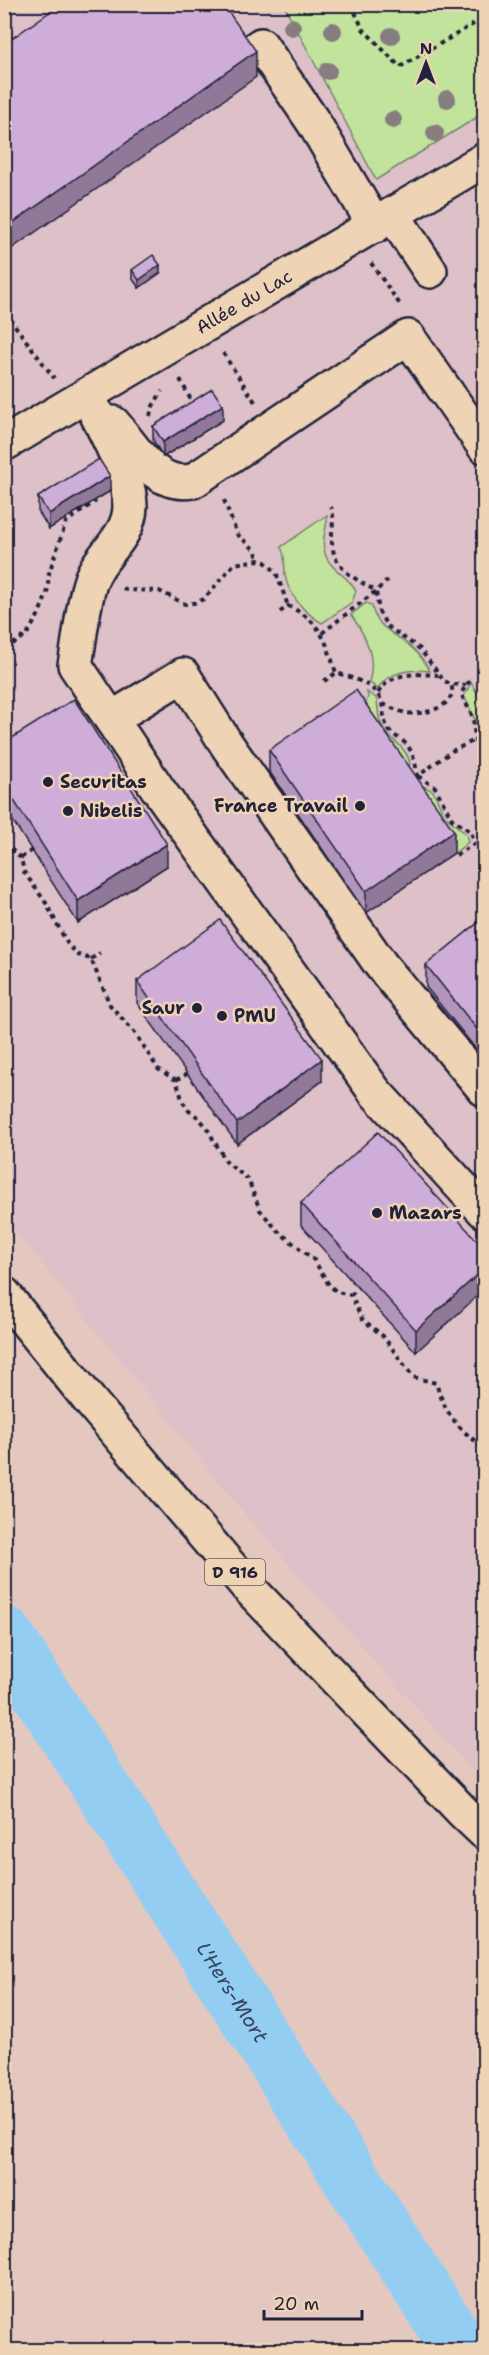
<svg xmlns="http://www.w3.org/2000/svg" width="489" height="2355" viewBox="0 0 489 2355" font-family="'Shantell Sans',sans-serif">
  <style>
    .built { fill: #ddc0c8 }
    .green { fill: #c2e39c; stroke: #72826c; stroke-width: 1.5 }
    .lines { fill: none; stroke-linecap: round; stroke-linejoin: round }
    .river { stroke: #93cdf2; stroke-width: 58 }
    .minor-casing { stroke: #22223b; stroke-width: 38 }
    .major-casing { stroke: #22223b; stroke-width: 38 }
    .path { stroke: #22223b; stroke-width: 4; stroke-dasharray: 4.5 4.5; stroke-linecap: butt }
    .minor { stroke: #eed3b5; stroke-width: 33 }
    .major { stroke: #eed3b5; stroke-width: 33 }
    .tree { fill: #867d7f }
    .wall { fill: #b195bb; stroke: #22223b; stroke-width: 1.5 }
    .shaded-wall { fill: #907998; stroke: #22223b; stroke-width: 1.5 }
    .building { fill: #ceadd9; stroke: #22223b; stroke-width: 1.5 }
    .poi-dot { fill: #22223b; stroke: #eed3b5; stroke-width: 2 }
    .labels { text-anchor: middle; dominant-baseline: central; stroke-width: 5; stroke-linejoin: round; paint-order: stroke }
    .shield { fill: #eed3b5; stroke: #5f5760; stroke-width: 1.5 }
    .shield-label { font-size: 16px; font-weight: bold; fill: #22223b }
    .street-label { font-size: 18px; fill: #22223b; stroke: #eed3b5 }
    .poi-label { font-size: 18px; font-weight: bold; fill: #22223b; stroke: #eed3b5; text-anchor: start }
    .water-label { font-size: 20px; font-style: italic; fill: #394460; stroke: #eed3b5 }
  </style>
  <rect width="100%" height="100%" fill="#e4c8c0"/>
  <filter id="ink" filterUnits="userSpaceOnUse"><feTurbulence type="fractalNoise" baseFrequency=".0167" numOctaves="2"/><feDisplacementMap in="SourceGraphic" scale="12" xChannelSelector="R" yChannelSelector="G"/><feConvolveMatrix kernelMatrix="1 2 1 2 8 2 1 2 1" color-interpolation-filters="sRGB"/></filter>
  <g filter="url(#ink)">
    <path class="built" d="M4,5h480v1779l-237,-267 -242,-299z"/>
    <path class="green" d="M284,5h200v108l-108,67z
      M327,515c1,12 -6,23 -3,34 3,21 24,25 32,42l-4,11 -30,21c-17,-10 -34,-28 -37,-48 -1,-10 1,-19 -4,-28z
      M366,603l6,3c3,22 25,28 40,42 7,6 13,14 18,23 -18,-2 -43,0 -52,18l-9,-7c8,-24 -4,-48 -18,-67z
      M471,683l13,20v60l-5,-18 -1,-19 -14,-30z
      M367,692l9,6c3,9 1,20 6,28 8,15 25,20 28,38l-3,4 -43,-59 4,-12z
      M418,786h5l10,5 12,25 21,18 2,8 -13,11 -44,-64z"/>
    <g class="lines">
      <path class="river" id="s1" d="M4,1635l457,715"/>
      <defs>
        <g id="minor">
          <path d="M243,57l18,-12 53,78 61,103"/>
          <path d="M393,215l37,56"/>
          <path d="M87,395c15,31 43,78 43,112 -1,32 -32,48 -40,76 -8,26 -10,55 -15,82l83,124 217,303 109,119"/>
          <path d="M113,423c22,25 41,65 80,58l215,-144 76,109"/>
          <path id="s2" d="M4,444l480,-284"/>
          <path d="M111,719l72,-44 44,70 154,220 103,124"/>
        </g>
        <path id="major" d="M4,1294l86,107 156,184 218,228 20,19"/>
      </defs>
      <use href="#minor" class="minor-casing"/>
      <use href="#major" class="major-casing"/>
      <path class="path" d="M351,4l12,25 37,38 84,-49
        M371,263l30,43
        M4,311l50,67
        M223,353l32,49
        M180,379l13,25
        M150,416l3,-10 9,-15
        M224,500l13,34 19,17 2,9
        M388,580l-12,11 3,21 8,14 33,23 24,32 7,3 15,1
        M123,588l4,2 32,1 26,13 9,-1 10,-4 30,-35 24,-4 7,2 11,10 12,34
        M280,612l8,-6c33,15 38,35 48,67
        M322,633l54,-42c-24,-14 -46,-24 -44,-56 0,-10 3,-18 -1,-28
        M4,647l13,-5 10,-8 11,-18 9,-22 2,-21 17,-51 30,-21
        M324,681l12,-8c16,4 41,12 46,30 2,9 1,19 7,27 4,5 10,8 15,12 10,9 11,22 14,34l34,-25 23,-11
        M470,681l-4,4 -5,9 12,23 2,23 9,28
        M378,693c14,-22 37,-19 60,-18
        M383,704c7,3 15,7 23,9 16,3 53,-6 45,-29
        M418,776l17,11 17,32 18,12 6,12
        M4,843l17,15 3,14 22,31 21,40 11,12 13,4 19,46 26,29 22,35 18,11 7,22 6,9 9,6 7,8 22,38 21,16 12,31 18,21 36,29 15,25 8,7 14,3 11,24 21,17 30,41 23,6c10,33 21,44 48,65
        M456,855l20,-12 6,8 2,13
        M21,858l11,-8
        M481,888l3,-3
        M91,959l9,-6
        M176,1080l11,-6
        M351,1295l7,-7"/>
      <use href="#minor" class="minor"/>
      <use href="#major" class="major"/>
    </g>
    <g class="tree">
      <circle cx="292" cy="27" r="9"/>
      <circle cx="333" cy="31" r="9"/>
      <circle cx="391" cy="36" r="9"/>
      <circle cx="328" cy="71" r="9"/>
      <circle cx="447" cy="99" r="9"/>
      <circle cx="393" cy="120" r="9"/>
      <circle cx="435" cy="133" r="9"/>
    </g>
    <path class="wall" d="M132,270l28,3 -21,15 -7,-10z
      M223,420l-60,37 -10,-17v-14z
      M110,491l-61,38 -11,-18v-14z
      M4,743l163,123 -89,57 -74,-116z
      M269,750l185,103 -88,60 -97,-142z
      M484,918v141l-58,-72v-22z
      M137,981l185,100 -85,63 -100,-141z
      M301,1203l183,45 -68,104 -115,-127z"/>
    <path class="shaded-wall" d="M256,51v26l-252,177v-25z
      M160,265v8l-21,15v-8z
      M223,405v15l-60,37v-15z
      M110,476v15l-61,38v-15z
      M454,831v22l-88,60v-22z
      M167,844v22l-89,57v-22z
      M322,1059v22l-85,63v-21z
      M484,1269v21l-68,62v-22z"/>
    <path class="building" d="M61,4h167l2,4 -3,2 29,41 -252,178v-185z
      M153,255l7,10 -21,15 -7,-10z
      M212,389l11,16 -60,37 -10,-16z
      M99,459l11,17 -61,38 -11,-17z
      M356,690l98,141 -88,60 -97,-141z
      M74,699l93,145 -89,57 -74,-116v-42z
      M484,918v120l-58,-73z
      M220,920l102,139 -85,64 -100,-142z
      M378,1132l106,116v21l-68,61 -115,-127z"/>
  </g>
  <g class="poi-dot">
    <circle cx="48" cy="782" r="6"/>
    <circle cx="360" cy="806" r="6"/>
    <circle cx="68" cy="811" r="6"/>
    <circle cx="197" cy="1008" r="6"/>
    <circle cx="222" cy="1016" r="6"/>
    <circle cx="377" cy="1213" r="6"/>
  </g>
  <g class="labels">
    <rect class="shield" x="205" y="1559" width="60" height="26" rx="4.5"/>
    <g class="shield-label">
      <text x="235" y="1572">D 916</text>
    </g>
    <g class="street-label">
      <text stroke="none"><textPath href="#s2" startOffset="279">Allée du Lac</textPath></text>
    </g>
    <g class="poi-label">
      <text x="60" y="782">Securitas</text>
      <text x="348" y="806" text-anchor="end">France Travail</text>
      <text x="80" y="811">Nibelis</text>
      <text x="185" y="1008" text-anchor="end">Saur</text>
      <text x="234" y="1016">PMU</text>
      <text x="389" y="1213">Mazars</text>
    </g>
    <g class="water-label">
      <text stroke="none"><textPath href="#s1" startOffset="424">L'Hers-Mort</textPath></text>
    </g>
  </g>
  <rect width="489" height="2355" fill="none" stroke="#eed3b5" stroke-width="24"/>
  <rect x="12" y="12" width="465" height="2331" fill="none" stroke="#22223b" stroke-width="2" filter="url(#ink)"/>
  <g transform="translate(426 63)" stroke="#eed3b5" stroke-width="4.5" paint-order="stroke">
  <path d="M0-4.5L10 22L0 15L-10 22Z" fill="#22223b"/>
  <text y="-9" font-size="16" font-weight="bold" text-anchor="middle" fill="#22223b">N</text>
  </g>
  <path d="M264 2310v9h98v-9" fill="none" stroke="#22223b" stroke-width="3"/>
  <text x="273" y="2310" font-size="18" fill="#22223b" stroke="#eed3b5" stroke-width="4.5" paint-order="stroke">20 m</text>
</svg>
